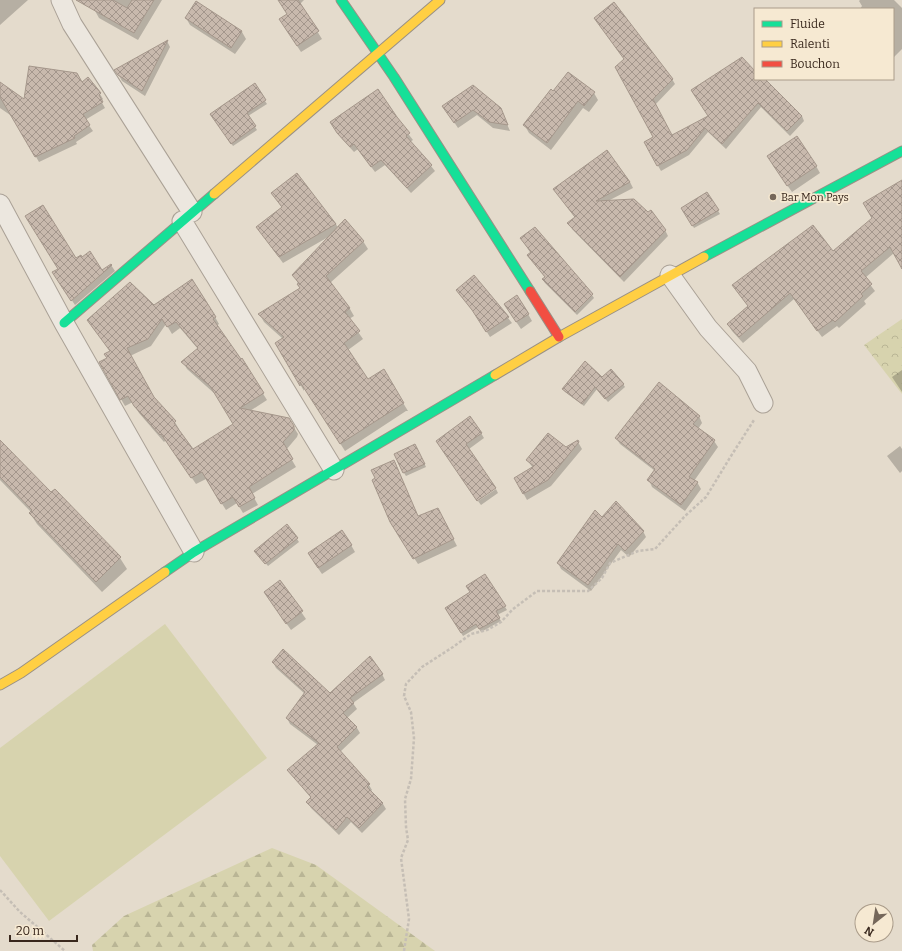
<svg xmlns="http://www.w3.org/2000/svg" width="902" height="951" viewBox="0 0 902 951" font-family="Bitter,serif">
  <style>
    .forest { fill: url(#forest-firs) }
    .park { fill: url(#park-crowns) }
    .pitch { fill: #d7d3ae }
    .shadow { fill: #0003; fill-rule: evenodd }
    .building { fill: url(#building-cross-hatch); stroke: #a5978b; fill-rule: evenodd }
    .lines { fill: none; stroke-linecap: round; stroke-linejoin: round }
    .street-casing { stroke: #aaa196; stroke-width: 21 }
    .fast-casing { stroke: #999085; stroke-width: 11 }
    .slow-casing { stroke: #999085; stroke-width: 11 }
    .jam-casing { stroke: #999085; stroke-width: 11 }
    .path { stroke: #c5beb5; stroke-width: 2.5; stroke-dasharray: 3 2; stroke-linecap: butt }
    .street { stroke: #ece7df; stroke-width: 19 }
    .fast { stroke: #16e098; stroke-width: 9 }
    .slow { stroke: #ffcf43; stroke-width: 9 }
    .jam { stroke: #f24e42; stroke-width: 9 }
    .poi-dot { fill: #75675a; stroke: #f6e9d2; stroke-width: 1.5 }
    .labels { text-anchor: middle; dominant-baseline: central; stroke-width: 3.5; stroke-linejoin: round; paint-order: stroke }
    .poi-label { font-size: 11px; fill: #39281d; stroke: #f6e9d2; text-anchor: start }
  </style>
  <defs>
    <pattern id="forest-firs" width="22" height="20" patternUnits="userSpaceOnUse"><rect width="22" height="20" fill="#d7d3ae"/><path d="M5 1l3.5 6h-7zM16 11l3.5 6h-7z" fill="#b9b595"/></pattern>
    <pattern id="park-crowns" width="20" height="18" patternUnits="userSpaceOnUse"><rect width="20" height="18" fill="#d7d3ae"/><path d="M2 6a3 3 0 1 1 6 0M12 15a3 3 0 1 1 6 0" fill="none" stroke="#b9b595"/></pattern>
    <pattern id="building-cross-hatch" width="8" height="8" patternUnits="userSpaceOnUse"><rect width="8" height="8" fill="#c8b9ad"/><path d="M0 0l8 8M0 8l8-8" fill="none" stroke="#a3968c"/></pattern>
  </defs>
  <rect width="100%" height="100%" fill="#e4dbcc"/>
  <path class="forest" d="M272,848l44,17 119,86h-342l-1,-6 32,-29z"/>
  <path class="park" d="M902,319v75l-38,-49z"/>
  <path class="pitch" d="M165,624l102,134 -218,163 -49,-65v-108z"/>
  <path class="shadow" d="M0,0h28l-28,25z
    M89,0h73l-24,40 -39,-22z
    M279,0h25l-4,4 22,35 -21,13 -17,-26 4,-12z
    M860,0h34l8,8v41l-9,9v-49h-33l2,-3 -3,-5z
    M186,18l56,14 4,7 -11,15 -45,-29z
    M598,23l74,56 3,5 -20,21 17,31 37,-19 46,-44v6h8l39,37 2,5 -14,15 -29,-29 -35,42 -18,-17 -19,23 -28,16 -16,-28 9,-5 -29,-78z
    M167,41l3,6 -25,49 -23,-15 -6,-11z
    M0,83l24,18 58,-18 18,11 3,5 -2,2 4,7 -20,12 8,11 -17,11 1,2 -38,18 -26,-45 -13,-9z
    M254,85l13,19 -19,12 9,14 -24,16 -20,-29z
    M554,92l40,1 4,7 -9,12 -6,-4 -32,42 -22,-17 -4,-7z
    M444,107l56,1 10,23 -17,-3 -16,-13 -19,13z
    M396,118l17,22 -3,2 21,24 4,5 -24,22 -26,-28 -10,7 -17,-23 -4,3 -12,-13 -8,-11z
    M772,164l44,2 4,7 -28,19z
    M630,182l3,6 -25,13 57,29 3,6 -44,46 -52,-53 -3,-5 7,-6 -18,-24z
    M902,186v80l-8,-13 -29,25 10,13 -11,10 2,3 -27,24 -2,-2 -15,11 -28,-38 -51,44 -11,-12 -4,-7 20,-18 -14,-21 98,-33 41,-34z
    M272,193l64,31 2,4 25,13 5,8 -38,34 20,26 4,7 -5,3 14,20 -15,11 20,30 15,-10 25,41h-2l-61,40 -41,-64v4l-28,-47 7,-5 -19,-17 -4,-7 40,-27 -6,-13 36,-39 -47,27 -22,-30 21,-25z
    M707,193l13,21 -26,14 -11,-20z
    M523,241l69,54 2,3 -17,17 -32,-32 -2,-3 3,-2z
    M111,265l4,6 -40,34 -18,-27 45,-7z
    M474,276l34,42 4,5 -22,14 -13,-21 -20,-26z
    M154,306l61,11 4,7 -3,2 24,35 2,-1 25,40 -17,11 38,7 10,16 -1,3 -11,13 10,17 -44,27 6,11 -15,8 -6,-10 -11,7 -20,-31 -10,5 -30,-44 -2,2 -25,-29 -6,-11 -8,4 -25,-43 8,-5 3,-6zM166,324l6,10 8,-6 18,21 -15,13 4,7 28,25 20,31 -43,26 -14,-21 1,-1 -4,-7 -21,-25 -24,-41 21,-10z
    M509,311l19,3 4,7 -11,8z
    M902,370v22l-10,-15z
    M602,378l21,6 2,3 -17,15 -11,-13 -13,17 -19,-14 -2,-3z
    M699,416l3,7 -4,6 16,12 4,6 -24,34 3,1 4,7 -16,22 -33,-24 -3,-7 6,-9 -35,-27 -4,-6z
    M481,433l3,5 -15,11 -31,-8z
    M0,441l51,53 4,-4 65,68 7,11 -25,23 -65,-68 -7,-11 1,-1 -31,-32z
    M578,442l4,7 -31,37 -24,14 -12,-22 18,-10 -6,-8 38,-11z
    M900,446l2,3v22l-2,2 -13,-17z
    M417,448l9,19 -20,9 -2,-3z
    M394,461l24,56 23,-2 16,31 -39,18 -23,-35z
    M496,489l2,4 -17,12 -3,-4z
    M602,518l41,13 3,6 -17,20 -8,-7 -30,41 -30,-22 -3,-6z
    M297,539l2,3 -31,24 -10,-12z
    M351,545l4,7 -33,22 -9,-13z
    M485,576l22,34 -10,5 4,6 -20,11 -3,-5 -15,9 -17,-28 25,-16z
    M280,581l26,38 -15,11 -26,-37z
    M273,662l57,32 52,-20 3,6 -32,23 4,6 -10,9 10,10 3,5 -20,19 29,33 3,5 -2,2 13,12 3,5 -24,24 -11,-11 -12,13 -28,-27 -3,-6 3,-4 -19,-23 -4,-5 30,-25 -28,-21 -3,-6 18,-24 -29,-26z"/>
  <path class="building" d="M76,0h37l14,8 5,-8h22l-20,33z
    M278,0h20l21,31 -22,15 -18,-27 8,-5z
    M196,1l46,30 -11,17 -46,-30z
    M614,2l59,77 -20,20 19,36 36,-19 -17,-26 51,-33 13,14v8h10l37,37 -15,15 -29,-28 -36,41 -17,-16 -18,22 -30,16 -13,-24 9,-5 -38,-70 9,-8 -30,-41z
    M168,40l-26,51 -24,-16 -4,-5z
    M29,66l48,7 5,9 6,-5 13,16 -2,2 4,7 -20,12 7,11 -16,11 1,2 -40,19 -35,-60v-15l24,17z
    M568,72l27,20 -11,14 -6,-5 -31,42 -24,-18 28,-36 2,2z
    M255,83l11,17 -19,13 9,13 -25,18 -21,-30z
    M473,85l28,23 7,17 -19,-3 -16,-12 -19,13 -12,-17z
    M378,89l19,28 13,16 -4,3 26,29 -25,23 -26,-28 -10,7 -17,-23 -4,3 -13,-14 -7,-11z
    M797,136l20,30 -30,20 -20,-30z
    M607,150l23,32 -34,19 38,-2 14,13 3,-2 15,20 -46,47 -53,-54 8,-6 -22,-28z
    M297,173l39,51 -57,33 -23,-30 26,-20 -11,-14z
    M902,180v89l-12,-22 -29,24 11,13 -11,10 2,2 -28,26 -2,-2 -16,11 -27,-38 -51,44 -12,-13 21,-18 -16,-21 81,-60 20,26 39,-33 -9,-15z
    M707,192l12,18 -27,16 -11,-18z
    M43,205l33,53 5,-3 1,2 8,-6 12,19 9,-6 1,1 -41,36 -19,-29 6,-3 -33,-53z
    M345,219l19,22 -38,35 24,32 -5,4 15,19 -16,12 24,36 16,-10 20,34 -64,41 -40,-62v4l-25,-43 9,-6 -26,-23 42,-26 -3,-4 2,-1 -7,-8z
    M535,227l58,67 -18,18 -33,-33 3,-2 -18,-22 4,-3 -11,-14z
    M474,275l35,42 -23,15 -14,-22 -16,-20z
    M192,279l24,38 -3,2 28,40 1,-1 22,35 -24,15 49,10 5,8v4l-11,12 10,17 -44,28 6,11 -16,9 -6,-10 -12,7 -19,-32 -11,6 -30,-44 -1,1 -26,-29 -6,-10 -8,4 -21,-38 8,-4 -3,-4 6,-3 -23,-31 43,-38 24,23zM162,319l5,8 9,-5 22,26 -17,14 29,24 23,38 -40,25 -19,-26 2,-2 -22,-24 -27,-49 21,-9z
    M517,295l12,19 -13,8 -12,-18z
    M585,361l17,16 9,-8 13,15 -19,15 -10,-12 -13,17 -20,-15z
    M659,382l41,34 -7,8 22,16 -26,37 9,5 -17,23 -34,-25 8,-11 -40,-31z
    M470,416l12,17 -16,11 30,44 -19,13 -41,-60z
    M548,433l18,14 12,-7 1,2 -31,38 -25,14 -9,-16 20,-12 -8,-6z
    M0,440l51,52 4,-3 66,68 -25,25 -67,-69 3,-3 -32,-33z
    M415,444l10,20 -22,9 -9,-19z
    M394,460l24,56 20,-8 16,31 -41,20 -23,-37 -18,-42 3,-2 -4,-8z
    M616,501l28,30 -19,20 -7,-7 -30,41 -31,-22 38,-53 7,7z
    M287,524l11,14 -33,26 -11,-13z
    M342,530l10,15 -34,23 -10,-15z
    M485,574l21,32 -10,5 4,7 -21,11 -3,-5 -15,9 -16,-25 25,-16 -4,-6z
    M280,580l23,31 -17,13 -22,-32z
    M283,649l47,44 40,-37 13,18 -33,24 4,5 -11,10 14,14 -20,20 33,37 -3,3 16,16 -24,25 -12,-11 -11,13 -30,-28 5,-5 -24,-27 32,-27 -33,-25 19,-26 -33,-30z"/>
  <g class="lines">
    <defs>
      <path id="street" d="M61,0l11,24 120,188
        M0,204l64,119 130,229
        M182,221l152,249
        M670,275l38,53 39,43 16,32"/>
      <path id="fast" d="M341,0l53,77 136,214
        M704,257l198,-106
        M64,323l150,-129
        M165,572l29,-20 301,-177"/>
      <path id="slow" d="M214,194l226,-194
        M495,375l64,-38 145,-80
        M0,685l21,-12 144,-101"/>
      <path id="jam" d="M530,291l29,46"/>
    </defs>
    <use href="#street" class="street-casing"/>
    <use href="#fast" class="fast-casing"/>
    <use href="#slow" class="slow-casing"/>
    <use href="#jam" class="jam-casing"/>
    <path class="path" d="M0,890l20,22 45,39
      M404,951l5,-32 -8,-61 7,-18 -2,-13 -1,-28 6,-20 3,-41 -3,-26 -7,-16 2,-12 16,-17 31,-20 18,-13 16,-4 14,-8 12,-13 24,-18h51l14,-13 8,-15 28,-12 17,-2 30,-33 21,-19 25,-41 23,-36"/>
    <use href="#street" class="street"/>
    <use href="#fast" class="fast"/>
    <use href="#slow" class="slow"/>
    <use href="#jam" class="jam"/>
  </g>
  <circle class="poi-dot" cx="773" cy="197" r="4"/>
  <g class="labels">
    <g class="poi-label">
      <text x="781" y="197">Bar Mon Pays</text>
    </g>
  </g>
  <rect x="754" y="8" width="140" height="72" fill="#f6e9d2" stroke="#aa9c8a"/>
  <rect x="762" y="21" width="20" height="6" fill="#16e098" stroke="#aa9c8a"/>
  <text x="790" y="28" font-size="12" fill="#39281d">Fluide</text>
  <rect x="762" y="41" width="20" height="6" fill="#ffcf43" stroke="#aa9c8a"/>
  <text x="790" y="48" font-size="12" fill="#39281d">Ralenti</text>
  <rect x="762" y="61" width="20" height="6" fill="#f24e42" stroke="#aa9c8a"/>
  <text x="790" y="68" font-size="12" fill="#39281d">Bouchon</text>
  <g transform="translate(874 923) rotate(210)"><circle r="19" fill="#f6e9d2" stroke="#aa9c8a"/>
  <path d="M0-3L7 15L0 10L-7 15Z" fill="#75675a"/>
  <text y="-6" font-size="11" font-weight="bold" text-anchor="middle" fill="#39281d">N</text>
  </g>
  <path d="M10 935v6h67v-6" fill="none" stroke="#39281d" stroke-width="2"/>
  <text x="16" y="935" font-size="12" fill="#39281d" stroke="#f6e9d2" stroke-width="3" paint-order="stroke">20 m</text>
</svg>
